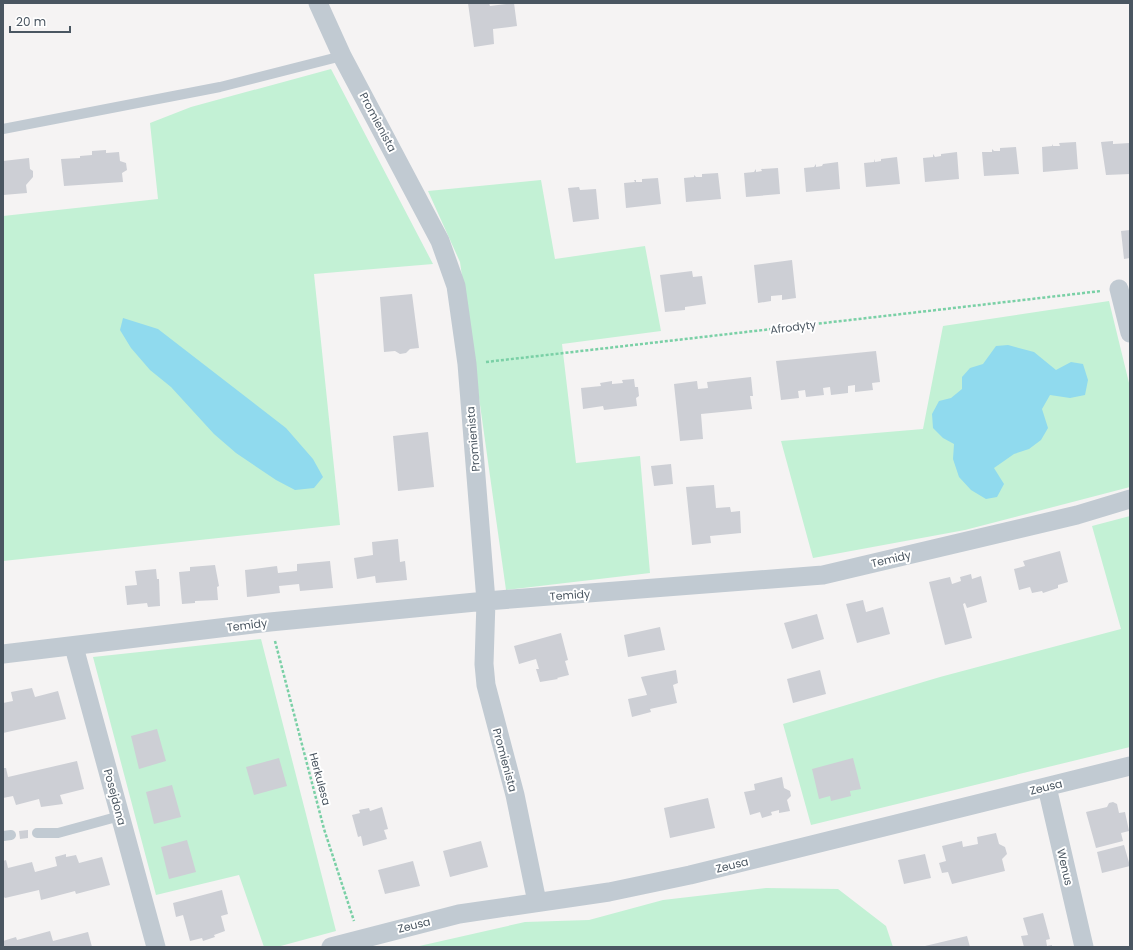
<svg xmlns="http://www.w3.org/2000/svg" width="1133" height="950" viewBox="0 0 1133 950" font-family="Poppins,sans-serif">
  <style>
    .green { fill: #c3f1d5 }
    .water { fill: #90daee }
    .building { fill: #cdcfd5 }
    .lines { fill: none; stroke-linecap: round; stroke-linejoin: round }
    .path { stroke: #7ad0a6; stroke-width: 2.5; stroke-dasharray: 3 2; stroke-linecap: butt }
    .lane { stroke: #c1cad2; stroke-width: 10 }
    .street { stroke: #c1cad2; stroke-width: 19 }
    .labels { text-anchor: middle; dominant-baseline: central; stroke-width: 4; stroke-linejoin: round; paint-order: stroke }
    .street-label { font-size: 11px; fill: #4a5661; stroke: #fff }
  </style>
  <rect width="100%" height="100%" fill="#f5f3f3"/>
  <path class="green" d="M331,69l102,195 -119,10 26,251 -337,36v-345l155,-17 -8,-76 41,-16z
    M541,180l14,79 90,-13 16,85 -99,13 14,119 64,-7 10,117 -144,17 -46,-328 -32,-71z
    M1109,301l21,86v100l-165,43 -152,28 -32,-117 142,-12 20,-103z
    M1130,516v231l-319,78 -28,-101 157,-47 181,-48 -29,-103z
    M261,639l75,292 -59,16h-13l-25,-72 -83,20 -63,-238z
    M766,888l72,1 48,37 7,21h-478l110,-25 64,-2 74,-20z"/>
  <path class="water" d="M123,318l35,11 128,99 27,31 10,18 -9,11 -19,2 -19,-10 -40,-27 -22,-19 -43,-47 -21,-17 -19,-22 -11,-18z
    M1008,345l26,7 22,18 15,-8 12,2 5,16 -3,15 -15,3 -20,-3 -8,14 6,19 -7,12 -12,9 -15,5 -20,14 10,16 -7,13 -11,2 -15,-9 -12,-13 -6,-18 1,-15 -11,-6 -10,-10 -1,-14 7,-13 12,-3 11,-9v-12l8,-9 13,-4 13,-18z"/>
  <path class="building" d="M468,3h21l1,3 24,-3 3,23 -24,3 1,15 -20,3z
    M1113,141v3l17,-1v31l-24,1 -5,-33z
    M1076,142l2,27 -35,3 -1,-25 10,-1v-2l1,2h7l-1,-3z
    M1016,147l3,27 -35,2 -2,-24h10v-3l2,2h6v-3z
    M106,150v3l13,-1 1,9 6,2 1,7 -5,3 1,9 -59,4 -3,-27 19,-1v-2l12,-1v-4z
    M957,152l2,27 -34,3 -2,-24 10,-1v-3l2,3 6,-1v-2z
    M897,157l3,27 -34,3 -2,-24 10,-1v-3l1,3 6,-1v-2z
    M29,158l1,11 3,2v6l-7,8 1,8 -24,2v-34z
    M838,162l2,27 -34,3 -2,-24 10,-1 2,-3v3l6,-1 1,-2z
    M778,168l2,26 -34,3 -2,-24 10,-1 2,-3v3l6,-1 -1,-2z
    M718,173l3,26 -35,3 -2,-24 10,-1v-2l2,2h6v-3z
    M658,178l3,26 -35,4 -2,-25 11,-1 -1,-2h2v2h6v-3z
    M579,187l1,3 16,-1 3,30 -26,3 -5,-34z
    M1130,230v28l-6,1 -3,-28z
    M792,260l4,38 -14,2v-5l-11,1v5l-13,2 -4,-38z
    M692,271l1,6 9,-1 4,28 -21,3v3l-20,2 -5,-37z
    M412,294l7,54 -9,1 -4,4 -6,1 -5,-3 -11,1 -4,-55z
    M876,351l4,31 -8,1 1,7 -18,2v-7l-7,1v7l-17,2 -1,-8 -7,1 1,7 -18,2 -1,-7 -7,1 1,7 -18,2 -5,-39z
    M751,377l2,19h-3l2,13 -51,5 2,25 -23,2 -6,-57 23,-3 1,8 10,-1 -1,-6z
    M634,379l1,8h3l1,9 -3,2 1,8 -33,4 -1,-4 -20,3 -2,-21 20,-2 -1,-3 12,-2v3l11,-1 -1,-3z
    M428,432l6,55 -36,4 -5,-55z
    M671,464l2,20 -19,2 -3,-20z
    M714,485l2,23 14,-1 1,5 9,-1 1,22 -31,3 1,7 -19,2 -6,-58z
    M398,539l2,23 5,-1 2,19 -31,3 -1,-7 -18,3 -3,-21 19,-3 -1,-13z
    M1060,551l8,31 -10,3v3l-15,5 -1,-2 -10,2 -2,-6 -11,3 -5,-21 11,-3 -2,-5z
    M330,561l3,27 -33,3 -1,-7 -20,2 1,7 -33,4 -2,-27 32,-4 1,7 19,-2v-7z
    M215,565l4,21 -2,1 1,13 -23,1v2l-13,1 -3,-32 11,-1v-4z
    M156,569l1,10h2l1,27 -12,1 -1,-4 -20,2 -2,-19 12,-1 -2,-14z
    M971,574l1,5 9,-3 6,26 -20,6 -2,-5 -2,1 9,34 -27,7 -16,-63 21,-5 2,7 9,-3 -1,-4z
    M863,600l3,12 17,-5 7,27 -33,9 -11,-39z
    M817,614l7,25 -32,10 -8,-26z
    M660,627l5,23 -37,7 -4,-22z
    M561,633l7,27 -3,1 4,14 -12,3 1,1 -18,3 -4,-13h3l-3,-10 -17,5 -5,-18z
    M676,670l2,13 -5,2 4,18 -27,6 1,3 -19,5 -4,-18 19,-4 -6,-18z
    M820,670l6,24 -33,9 -6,-24z
    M32,688l3,9 23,-6 8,28 -63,14v-30l10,-2 -2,-9z
    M157,729l9,32 -27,8 -8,-33z
    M279,758l8,28 -33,9 -8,-28z
    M853,758l8,31 -11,2 1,5 -20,5 -1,-5 -11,3 -7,-30z
    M77,761l7,28 -24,6 3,9 -22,3 -2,-8 -23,6 -3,-9 -10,2v-30h3l2,9z
    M782,777l2,11 6,3 1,5 -4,4 3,11 -11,2v-3l-8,2 1,3 -10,3 -2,-6 -10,3 -6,-23 11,-2 -1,-6z
    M172,785l9,32 -27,7 -8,-32z
    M708,798l7,30 -45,10 -6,-30z
    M1113,802l4,2 2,9 6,-1 4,19 -8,2 2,8 -27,7 -10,-36 21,-5 2,-4z
    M382,807l6,22 -4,1 3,9 -24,7 -2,-10 -3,1 -6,-22 8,-2 -1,-3 10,-2 1,3z
    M28,830v8l-8,1 -1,-8z
    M996,833l3,11 6,3 2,7 -5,5 3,12 -53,13 -4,-12 -6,1 -3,-10 7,-2 -4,-15 20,-5 1,6 15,-3 -1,-7z
    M187,840l9,32 -27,7 -8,-32z
    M481,841l7,26 -38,10 -7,-26z
    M1124,845l6,21 -28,7 -5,-21z
    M66,854v3l10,-2 3,8 23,-6 8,28 -34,9 -1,-3 -34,9 -2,-10 -34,8 -2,-2v-35l3,-1 2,8 24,-6 3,10 22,-6 -2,-9z
    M925,854l6,24 -27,6 -6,-24z
    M413,861l7,25 -35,8 -7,-24z
    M222,890l6,24 -7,2 4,15 -11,4 1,2 -12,4 -1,-3 -12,3 -7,-26 -7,2 -3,-14z
    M1043,913l7,26 -4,1 1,6 5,-1v2h-28l-3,-11 7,-1 -5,-17z
    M50,931l3,10 35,-9 4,15h-89v-6l13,-4 1,3z
    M967,936l3,11h-45v-1z"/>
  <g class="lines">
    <path class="path" d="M486,362l615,-71
      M275,641l49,188 30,92"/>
    <path class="lane" d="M3,129l217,-42 122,-31
      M37,833h21l62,-17
      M3,836l8,-1"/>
    <path class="street" d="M318,3l24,53 98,185 16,45 11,78 19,237 -2,63 2,21 29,110 22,107
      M1119,289l11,44
      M74,647l82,300
      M3,654l267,-32 216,-21 337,-26 254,-60 53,-16
      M1047,787l37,160
      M331,947l128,-33 150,-22 81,-17 440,-109"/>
  </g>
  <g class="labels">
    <g class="street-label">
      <text transform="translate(378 122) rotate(62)">Promienista</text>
      <text transform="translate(793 327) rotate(-7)">Afrodyty</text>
      <text transform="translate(473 439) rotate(-95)">Promienista</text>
      <text transform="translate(891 559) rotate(-13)">Temidy</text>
      <text transform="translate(570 595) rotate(-4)">Temidy</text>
      <text transform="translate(247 625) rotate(-7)">Temidy</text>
      <text transform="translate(505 760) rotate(75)">Promienista</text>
      <text transform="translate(320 779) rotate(75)">Herkulesa</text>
      <text transform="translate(1046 787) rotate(-14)">Zeusa</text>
      <text transform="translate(115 797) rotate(75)">Posejdona</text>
      <text transform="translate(732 865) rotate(-14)">Zeusa</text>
      <text transform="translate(1065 867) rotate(77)">Wenus</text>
      <text transform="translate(414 925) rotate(-14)">Zeusa</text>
    </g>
  </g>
  <rect width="1133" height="950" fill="none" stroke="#4a5661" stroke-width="8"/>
  <path d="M10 26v6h60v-6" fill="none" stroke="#4a5661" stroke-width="2"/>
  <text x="16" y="26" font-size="12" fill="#4a5661" stroke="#ffffff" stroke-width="3" paint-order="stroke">20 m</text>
</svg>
